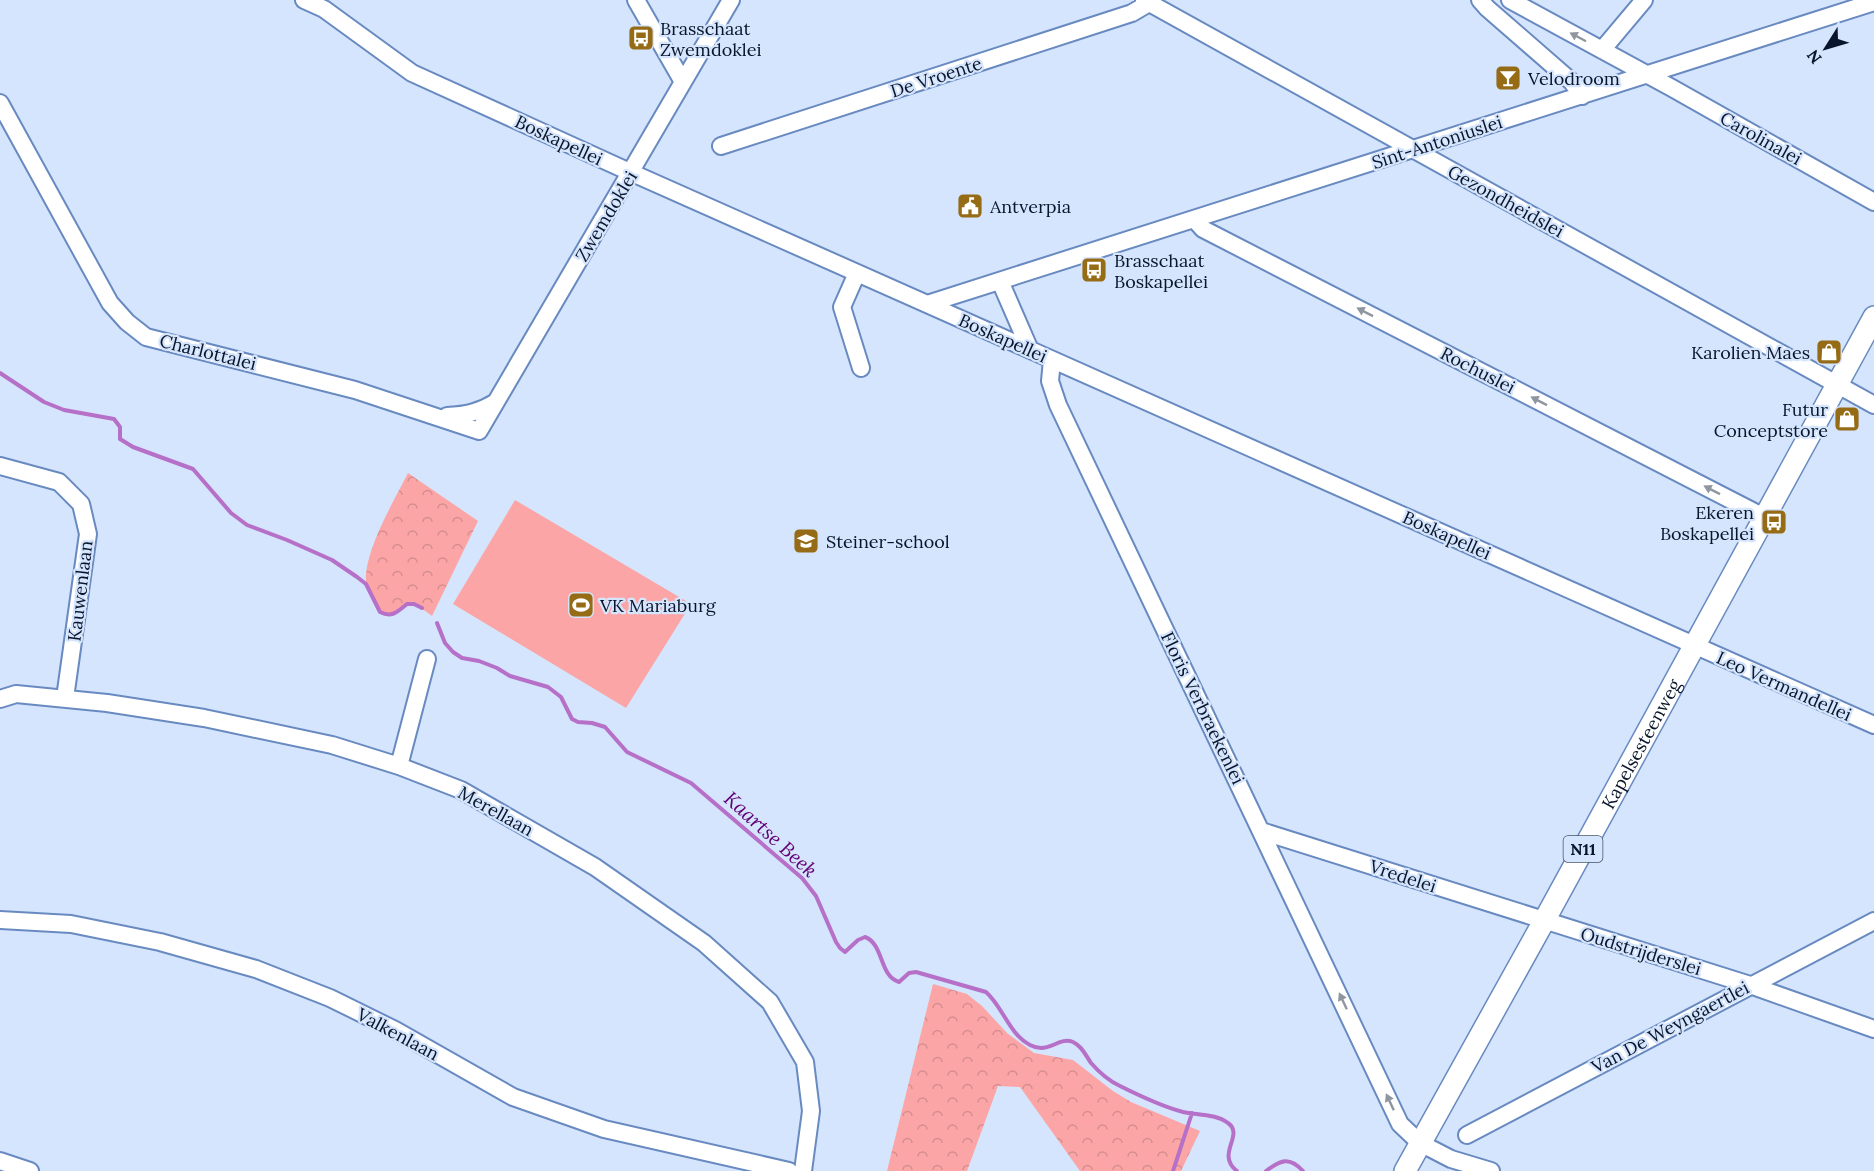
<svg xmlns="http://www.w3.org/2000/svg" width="1874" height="1171" viewBox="0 0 1874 1171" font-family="Lora,serif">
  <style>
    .forest { fill: url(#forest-crowns) }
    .pitch { fill: #fca5a6 }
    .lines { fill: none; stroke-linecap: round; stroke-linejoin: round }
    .stream { stroke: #b670c8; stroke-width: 4 }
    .minor-casing { stroke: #688ac0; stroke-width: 20 }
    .major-casing { stroke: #688ac0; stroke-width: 24 }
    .minor { stroke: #fff; stroke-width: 16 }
    .major { stroke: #fff; stroke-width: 21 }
    .oneway { fill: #90969f }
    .labels { text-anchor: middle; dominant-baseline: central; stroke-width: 4.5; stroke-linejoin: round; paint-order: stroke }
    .shield { fill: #d5e5fd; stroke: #465369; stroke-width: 1.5 }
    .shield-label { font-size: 16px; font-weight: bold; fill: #08152a }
    .poi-label { font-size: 18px; fill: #08152a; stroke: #d5e5fd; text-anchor: start }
    .street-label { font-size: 18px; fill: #08152a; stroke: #d5e5fd }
    .water-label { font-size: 20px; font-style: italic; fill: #620076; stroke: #d5e5fd }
  </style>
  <defs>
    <pattern id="forest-crowns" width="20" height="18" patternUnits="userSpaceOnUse" patternTransform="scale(1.5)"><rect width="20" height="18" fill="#fca5a6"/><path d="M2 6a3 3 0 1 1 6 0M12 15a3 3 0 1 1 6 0" fill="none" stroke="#d68d8f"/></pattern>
  </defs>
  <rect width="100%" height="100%" fill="#d5e5fd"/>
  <path class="forest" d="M408,473l70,48 -46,95c-37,-29 -24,8 -52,-4 -5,-8 -13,-20 -14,-30 -2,-31 28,-81 42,-109z
    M933,984l34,10 15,12 25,27 27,20 39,7 40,31 18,11 69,29 -19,40h-101l-60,-84 -22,-1 -31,85h-80z"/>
  <path class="pitch" d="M515,500l176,104 -65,104 -173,-104z"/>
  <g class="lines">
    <path class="stream" d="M0,373l44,29 20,8 50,9 6,8v12l13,8 60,22 38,44 16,12 40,15 45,20 25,17 9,7 14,28c12,6 17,0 27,-8h7l8,4
      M437,623l8,20 8,9 9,6 17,3 18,7 13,8 38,11 13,10 11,22 6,3 14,1 13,4 22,25 64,31 111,95 14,18 20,46 4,6 5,4 13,-12 7,-3c19,7 14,39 34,45l10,-9 7,-1 70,20c17,15 23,42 44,53 19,10 28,-9 43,-3 9,4 13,14 18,21 7,8 18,18 29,23 18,9 44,21 63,26 15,3 33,2 45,11 17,12 -13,31 9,48
      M1173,1171l19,-58
      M1266,1171c15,-11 23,-15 37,0"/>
    <defs>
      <path id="minor" d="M304,0l20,9 88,64 209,95 1253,557
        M636,0l47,82
        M1144,0l730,405
        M1480,0l7,8 85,74 10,14
        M1510,0l162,88 202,114
        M1602,50l42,-50
        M0,103l110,200 17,19 19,15 209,53 124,41 252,-431
        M721,146l411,-133 17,-10
        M1194,219l9,10 561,288
        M857,273l-15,34 19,61
        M1000,281l30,69
        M927,304l947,-302
        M1052,360l-2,21 8,24 342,719 20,19 31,16 40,12
        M447,416c19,-1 33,-4 49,-14
        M0,466l59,16 22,22 7,30 -23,164
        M0,699l16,-5 91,9 97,15 128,27 67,21 62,24 134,77 109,76 66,59 35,60 6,49 -8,60
        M399,766l28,-107
        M1261,831l489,154 124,44
        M0,920l71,4 89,18 96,27 74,29 65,32 118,67 91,32 185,42
        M1467,1135l407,-214
        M0,1161l30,10"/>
      <g id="major">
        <path id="s1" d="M1405,1171l139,-250 330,-604"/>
      </g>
    </defs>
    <use href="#minor" class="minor-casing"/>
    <use href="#major" class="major-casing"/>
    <use href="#minor" class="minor"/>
    <use href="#major" class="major"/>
  </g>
  <defs><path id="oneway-solid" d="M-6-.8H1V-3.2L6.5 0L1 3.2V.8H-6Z" transform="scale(1.5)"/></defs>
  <g class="oneway">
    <use href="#oneway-solid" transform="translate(1578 37) rotate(-152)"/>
    <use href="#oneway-solid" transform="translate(1365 312) rotate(-153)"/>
    <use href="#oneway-solid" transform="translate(1539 401) rotate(-153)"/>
    <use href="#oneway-solid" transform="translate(1712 490) rotate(-153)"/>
    <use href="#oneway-solid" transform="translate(1343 1001) rotate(-115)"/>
    <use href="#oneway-solid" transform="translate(1390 1102) rotate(-115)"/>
  </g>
  <defs>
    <symbol id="bus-square" viewBox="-11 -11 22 22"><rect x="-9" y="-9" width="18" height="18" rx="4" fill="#956b16" stroke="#d5e5fd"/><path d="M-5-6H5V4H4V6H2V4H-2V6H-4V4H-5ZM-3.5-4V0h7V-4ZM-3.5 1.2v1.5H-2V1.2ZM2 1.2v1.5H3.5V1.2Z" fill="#fff"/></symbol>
    <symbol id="bar-square" viewBox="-11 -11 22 22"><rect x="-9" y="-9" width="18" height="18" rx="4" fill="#956b16" stroke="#d5e5fd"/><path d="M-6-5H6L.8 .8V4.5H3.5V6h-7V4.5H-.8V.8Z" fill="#fff"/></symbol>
    <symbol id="civic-square" viewBox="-11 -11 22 22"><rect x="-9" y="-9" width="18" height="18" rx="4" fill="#956b16" stroke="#d5e5fd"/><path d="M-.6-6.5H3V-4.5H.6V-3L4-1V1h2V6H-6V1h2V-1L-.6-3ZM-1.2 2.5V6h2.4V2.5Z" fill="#fff"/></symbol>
    <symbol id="shop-square" viewBox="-11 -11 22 22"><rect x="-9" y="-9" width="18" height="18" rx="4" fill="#956b16" stroke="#d5e5fd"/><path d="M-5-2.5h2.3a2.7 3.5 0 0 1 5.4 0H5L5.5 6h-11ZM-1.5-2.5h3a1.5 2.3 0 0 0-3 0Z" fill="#fff"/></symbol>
    <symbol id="school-square" viewBox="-11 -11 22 22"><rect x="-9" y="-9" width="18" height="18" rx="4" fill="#956b16" stroke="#d5e5fd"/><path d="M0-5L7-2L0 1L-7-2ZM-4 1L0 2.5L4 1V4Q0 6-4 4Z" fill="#fff"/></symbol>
    <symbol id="stadium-square" viewBox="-11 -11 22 22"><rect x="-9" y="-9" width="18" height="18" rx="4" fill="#956b16" stroke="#d5e5fd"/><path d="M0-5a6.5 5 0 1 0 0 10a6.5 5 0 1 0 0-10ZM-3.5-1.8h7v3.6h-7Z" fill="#fff"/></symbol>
  </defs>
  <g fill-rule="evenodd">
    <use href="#bus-square" x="626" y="23" width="30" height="30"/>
    <use href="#bar-square" x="1493" y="63" width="30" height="30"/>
    <use href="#civic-square" x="955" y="191" width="30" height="30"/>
    <use href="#bus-square" x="1079" y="255" width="30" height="30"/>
    <use href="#shop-square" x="1814" y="337" width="30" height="30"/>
    <use href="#shop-square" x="1832" y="404" width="30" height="30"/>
    <use href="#bus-square" x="1759" y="507" width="30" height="30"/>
    <use href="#school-square" x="791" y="526" width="30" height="30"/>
    <use href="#stadium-square" x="566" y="590" width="30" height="30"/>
  </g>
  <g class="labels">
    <rect class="shield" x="1563.5" y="836" width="39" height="26" rx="4.5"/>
    <g class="shield-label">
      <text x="1583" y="849">N11</text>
    </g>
    <g class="poi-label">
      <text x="660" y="28">Brasschaat<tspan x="660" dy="21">Zwemdoklei</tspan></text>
      <text x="1528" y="78">Velodroom</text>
      <text x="990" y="206">Antverpia</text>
      <text x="1114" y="260">Brasschaat<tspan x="1114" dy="21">Boskapellei</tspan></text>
      <text x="1810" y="352" text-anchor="end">Karolien Maes</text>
      <text x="1828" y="409" text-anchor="end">Futur<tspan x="1828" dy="21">Conceptstore</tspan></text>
      <text x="1754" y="512" text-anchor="end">Ekeren<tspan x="1754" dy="21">Boskapellei</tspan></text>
      <text x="826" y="541">Steiner-school</text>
      <text x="600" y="605">VK Mariaburg</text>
    </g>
    <g class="street-label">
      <text transform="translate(936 77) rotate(-18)">De Vroente</text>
      <text transform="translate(1761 138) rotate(29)">Carolinalei</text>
      <text transform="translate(559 140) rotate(25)">Boskapellei</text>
      <text transform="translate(1437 142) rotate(-18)">Sint-Antoniuslei</text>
      <text transform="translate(1506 201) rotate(29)">Gezondheidslei</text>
      <text transform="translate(606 216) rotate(-59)">Zwemdoklei</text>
      <text transform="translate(1003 338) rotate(24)">Boskapellei</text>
      <text transform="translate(208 352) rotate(14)">Charlottalei</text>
      <text transform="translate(1478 370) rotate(27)">Rochuslei</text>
      <text transform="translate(1447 535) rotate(24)">Boskapellei</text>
      <text transform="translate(80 591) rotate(-83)">Kauwenlaan</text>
      <text transform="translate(1784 686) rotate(24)">Leo Vermandellei</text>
      <text transform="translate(1203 708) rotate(64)">Floris Verbraekenlei</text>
      <text stroke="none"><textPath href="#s1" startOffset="488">Kapelsesteenweg</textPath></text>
      <text transform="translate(496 811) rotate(29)">Merellaan</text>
      <text transform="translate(1403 876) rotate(18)">Vredelei</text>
      <text transform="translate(1641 951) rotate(17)">Oudstrijderslei</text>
      <text transform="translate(1670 1027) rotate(-28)">Van De Weyngaertlei</text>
      <text transform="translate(398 1034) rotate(28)">Valkenlaan</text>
    </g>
    <g class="water-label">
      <text transform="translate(771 834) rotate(42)">Kaartse Beek</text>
    </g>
  </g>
  <g transform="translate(1826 48) rotate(233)" stroke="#d5e5fd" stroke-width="4.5" paint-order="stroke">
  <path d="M0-4.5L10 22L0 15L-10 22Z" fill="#08152a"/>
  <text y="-9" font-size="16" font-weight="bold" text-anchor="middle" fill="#08152a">N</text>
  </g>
</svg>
